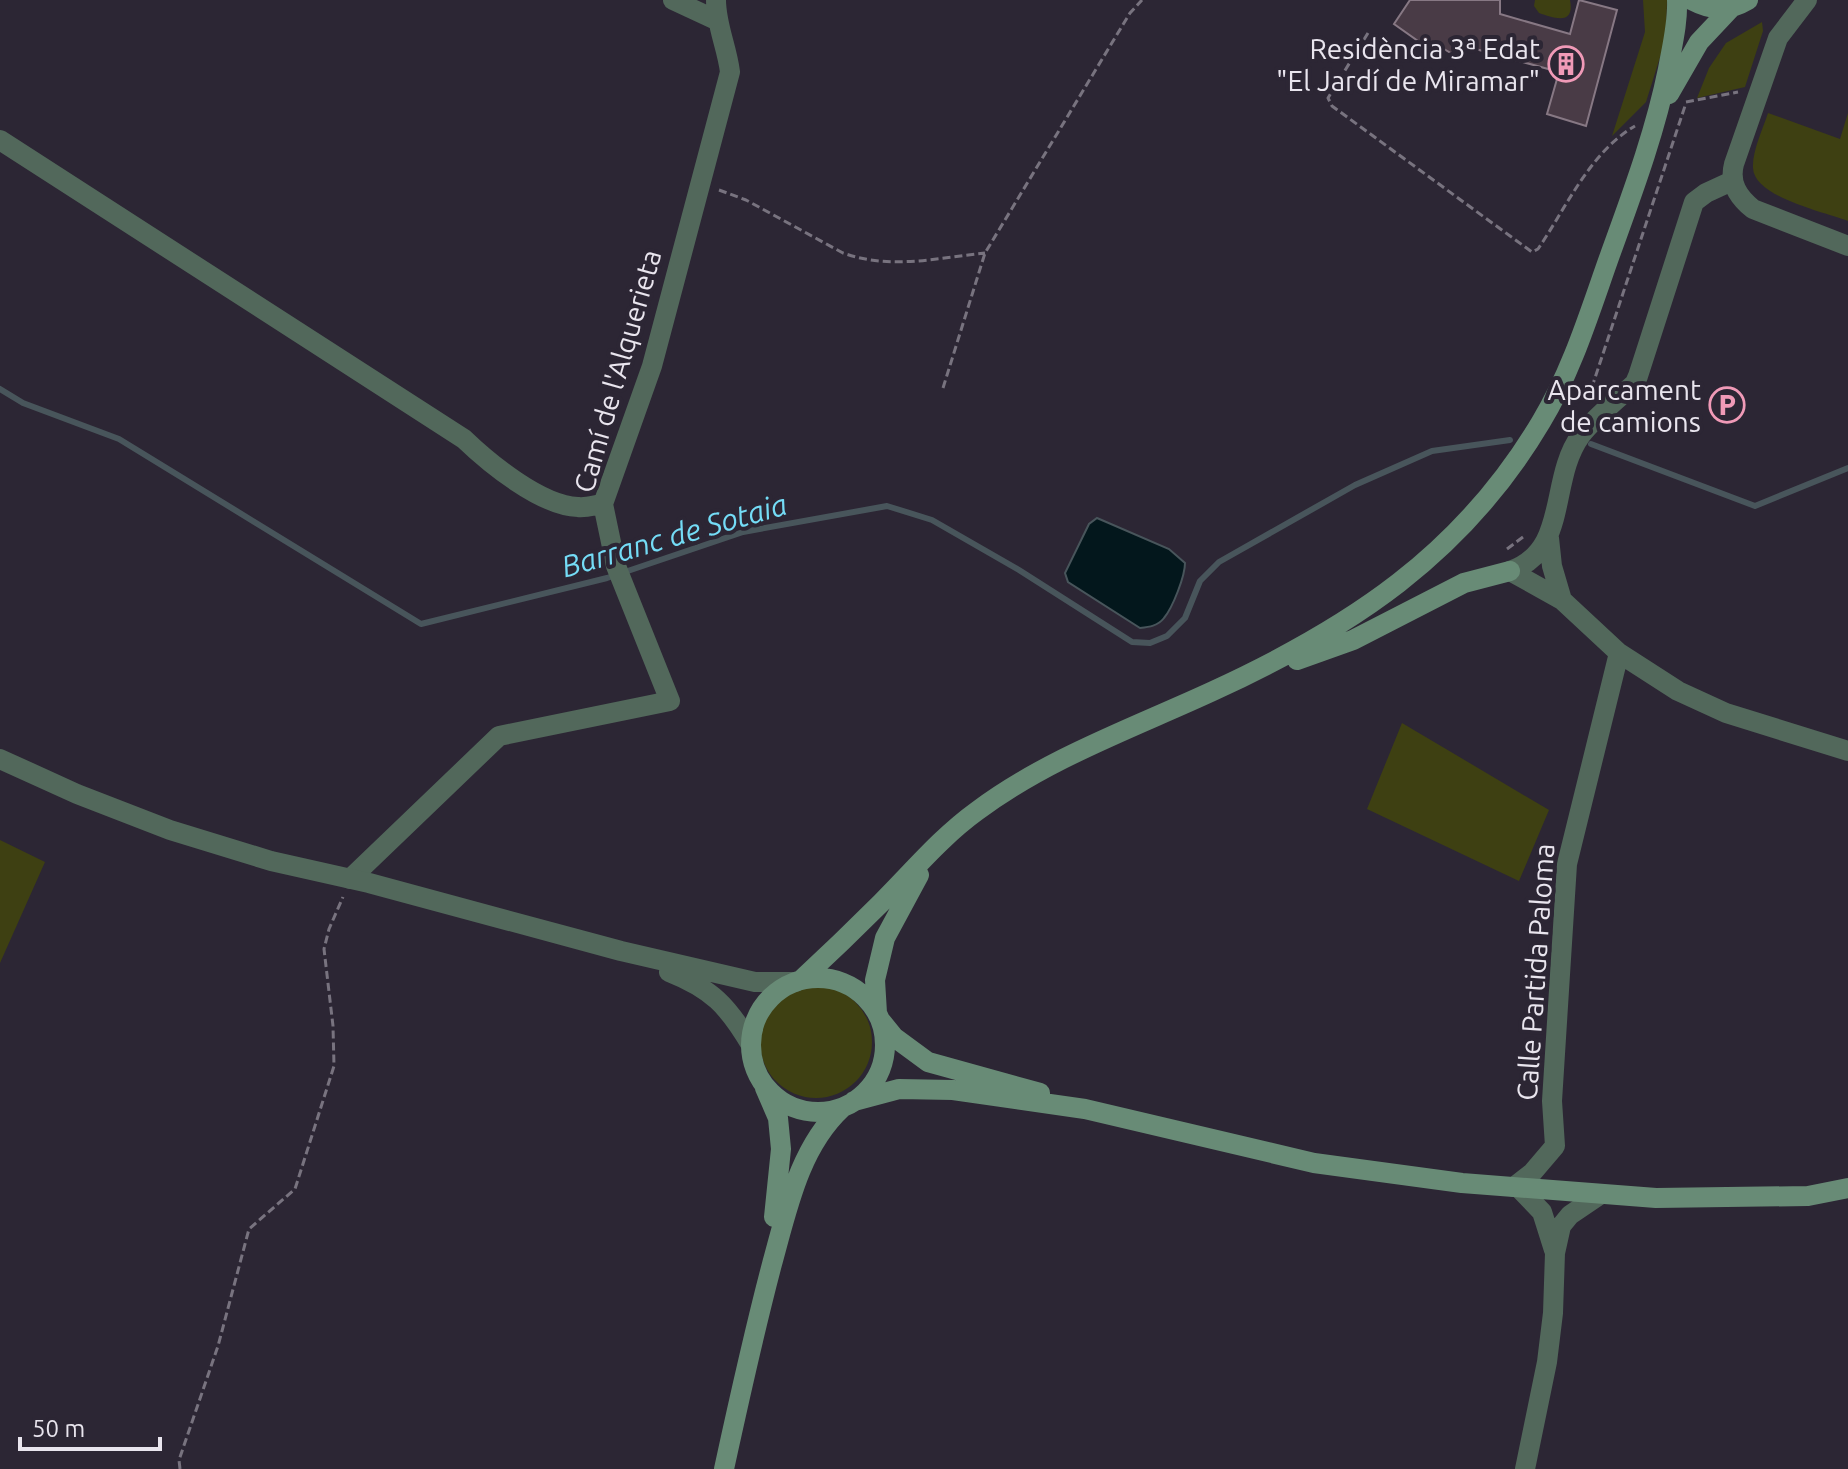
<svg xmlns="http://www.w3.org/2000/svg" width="1848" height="1469" viewBox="0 0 1848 1469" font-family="Ubuntu,sans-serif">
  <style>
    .green { fill: #3e4012 }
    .water { fill: #03171c; stroke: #48555b; stroke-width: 2 }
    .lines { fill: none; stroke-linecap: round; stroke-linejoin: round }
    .stream { stroke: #48555b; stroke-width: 6 }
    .building { fill: #493b46; stroke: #877884; stroke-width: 2 }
    .path { stroke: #78737f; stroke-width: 3; stroke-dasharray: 8 4; stroke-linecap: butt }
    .minor { stroke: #52685b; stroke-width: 20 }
    .tertiary { stroke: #52685b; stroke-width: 20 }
    .secondary { stroke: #688b76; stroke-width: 20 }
    .labels { text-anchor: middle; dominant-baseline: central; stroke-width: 8; stroke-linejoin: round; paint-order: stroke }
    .poi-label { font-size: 28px; fill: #e9e5ee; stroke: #2c2634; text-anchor: end }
    .street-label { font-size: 28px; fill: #e9e5ee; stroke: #2c2634 }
    .water-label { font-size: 30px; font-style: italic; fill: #74dcf6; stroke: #2c2634 }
  </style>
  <rect width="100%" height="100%" fill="#2c2634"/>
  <path class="green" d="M1535,0h35c5,26 -16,18 -31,13l-5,-7z
    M1643,0h24l-1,38 -20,64 -34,34 33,-104z
    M1762,22l1,9 -18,56 -48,11 12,-30 17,-25z
    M1768,113l72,26 8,-26v108c-24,-9 -94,-24 -95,-53 -1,-17 10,-39 15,-55z
    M1402,723l147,87 -30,71 -152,-72z
    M0,840l45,22 -45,101z
    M760 1042a56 56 0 1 1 112 0a56 56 0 1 1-112 0Z"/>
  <path class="water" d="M1097,518l72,31 16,14c0,13 -12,44 -21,55 -6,8 -15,9 -24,10l-72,-46 -3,-9 24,-49z"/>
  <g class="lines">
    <path class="stream" d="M0,389l23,14 96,36 302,185 186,-46 136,-46 144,-26 45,14 87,50 113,72 18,1 17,-7 18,-18 15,-37 19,-19 136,-77 77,-34 78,-11
      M1591,444l164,62 93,-38"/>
  </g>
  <path class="building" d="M1410,0h90v14l70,20 9,-34 38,10 -31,116 -39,-12 12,-42 -98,-27 -5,11 -24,-14 -4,6 -34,-24z"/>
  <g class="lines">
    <path class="path" d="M1368,33l-40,65 4,8 200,146 6,-3c28,-41 52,-97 97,-123
      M1686,102l52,-10
      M719,190l27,10 97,53c47,17 94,5 142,0
      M943,388l42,-135 145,-240 12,-13
      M1588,399l97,-293
      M1507,549l16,-12
      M180,1469l-1,-9 39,-114 31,-117 46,-40 39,-123 -1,-40 -9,-77 5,-20 14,-32"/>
    <path class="minor" d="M673,0l43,20
      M1807,0l-29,38 -44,126c-5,19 4,33 19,45l95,37
      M0,140l464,299c25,24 77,67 114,68 8,1 17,-2 25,-3
      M1549,538l3,28 10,34
      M1510,571c60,-21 38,-91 71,-136 11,-15 39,-38 54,-52l3,-7 56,-174 12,-9 26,-12
      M1510,571l52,29 57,53 59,38 48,22 122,38
      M350,879l149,-143 171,-35 -54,-135 -13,-62 49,-138 78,-294c-3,-25 -14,-47 -14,-72
      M1514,1187l18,-14 23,-27 -3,-45 15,-237 52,-211
      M1518,1187l24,25 12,38
      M1525,1469l22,-107 6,-49 2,-60 6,-27 9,-11 31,-21"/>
    <path class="tertiary" d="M0,759l77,35 93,36 101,31 98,22 252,68 134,31h41
      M669,972c43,17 59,34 82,73"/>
    <path class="secondary" d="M1691,0c21,11 37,12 57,0
      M1669,94l30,-52 32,-34
      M1297,660l56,-20 111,-57 46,-12
      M751 1045a67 67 0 1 1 134 0a67 67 0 1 1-134 0Z
      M801,980c27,-25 54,-51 80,-77 32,-32 60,-66 96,-92 71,-53 156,-83 236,-120 137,-63 249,-136 328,-269 31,-51 49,-111 69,-167 22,-61 45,-122 58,-186 4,-23 10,-45 9,-69
      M877,1013l-2,-33 10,-42 34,-63
      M881,1021l13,16 34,25 112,31
      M765,1088l13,30 3,31 -7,68
      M854,1101l45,-12 54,1 132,19 229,54 148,20 194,15 152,-2 40,-8
      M724,1469c15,-69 30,-137 48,-205 15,-54 27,-116 70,-156"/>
  </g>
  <defs>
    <symbol id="building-ring" viewBox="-11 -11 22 22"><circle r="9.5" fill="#2c2634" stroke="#f09ab7" stroke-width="1.5"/><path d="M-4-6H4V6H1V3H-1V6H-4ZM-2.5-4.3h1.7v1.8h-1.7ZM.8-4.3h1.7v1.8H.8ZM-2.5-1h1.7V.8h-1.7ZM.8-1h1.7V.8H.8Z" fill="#f09ab7"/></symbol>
    <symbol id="parking-ring" viewBox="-11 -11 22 22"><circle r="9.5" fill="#2c2634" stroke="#f09ab7" stroke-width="1.5"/><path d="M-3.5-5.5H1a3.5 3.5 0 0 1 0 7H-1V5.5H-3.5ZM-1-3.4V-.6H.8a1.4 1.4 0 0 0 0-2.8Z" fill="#f09ab7"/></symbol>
  </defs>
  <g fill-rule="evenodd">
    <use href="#building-ring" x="1546" y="44" width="40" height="40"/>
    <use href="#parking-ring" x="1707" y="385" width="40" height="40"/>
  </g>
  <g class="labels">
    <g class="poi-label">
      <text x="1540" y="48">Residència 3ª Edat<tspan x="1540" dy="32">"El Jardí de Miramar"</tspan></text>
      <text x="1701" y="389">Aparcament<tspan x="1701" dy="32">de camions</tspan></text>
    </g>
    <g class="street-label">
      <text transform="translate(617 371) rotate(-74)">Camí de l'Alquerieta</text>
      <text transform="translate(1535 972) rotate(-86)">Calle Partida Paloma</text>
    </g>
    <g class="water-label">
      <text transform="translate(674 535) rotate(-16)">Barranc de Sotaia</text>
    </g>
  </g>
  <path d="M20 1437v12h140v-12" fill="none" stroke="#e9e5ee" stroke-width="4"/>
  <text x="32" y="1437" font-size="24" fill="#e9e5ee" stroke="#2c2634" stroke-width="6" paint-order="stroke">50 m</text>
</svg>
